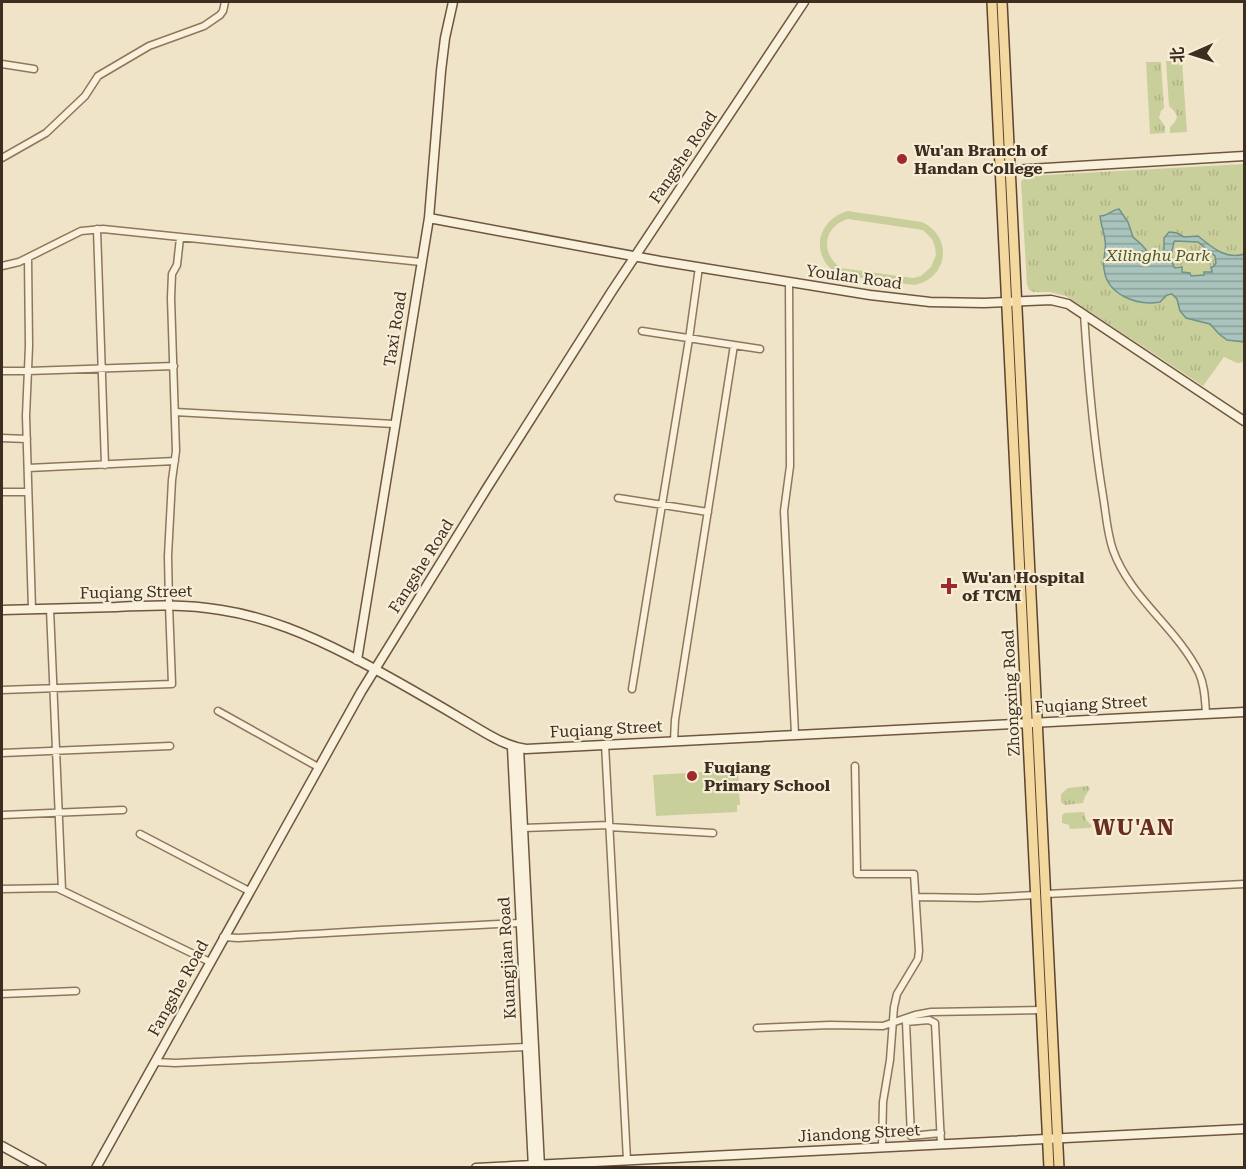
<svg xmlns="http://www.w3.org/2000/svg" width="1246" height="1169" viewBox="0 0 1246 1169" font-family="'Roboto Serif','Noto Sans SC',serif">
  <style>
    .grass { fill: url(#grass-tufts) }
    .pitch { fill: #c9cf9b; fill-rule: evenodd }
    .water { fill: url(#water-rules); stroke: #6f938a; stroke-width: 1.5; fill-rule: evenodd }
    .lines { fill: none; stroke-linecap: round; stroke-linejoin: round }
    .street-casing { stroke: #8d765c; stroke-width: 9 }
    .secondary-casing { stroke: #6f573f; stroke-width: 11 }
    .primary-casing { stroke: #5b4430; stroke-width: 12 }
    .street { stroke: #faf1dc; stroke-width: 6 }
    .secondary { stroke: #faf1dc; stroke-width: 8 }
    .primary { stroke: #f3d9a0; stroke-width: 9 }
    .poi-dot { fill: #9e2a2b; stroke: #f7eed8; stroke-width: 2 }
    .labels { text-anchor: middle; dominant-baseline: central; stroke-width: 4.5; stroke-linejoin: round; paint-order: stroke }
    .poi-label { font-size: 16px; font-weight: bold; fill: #3d2e20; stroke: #f7eed8; text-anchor: start }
    .street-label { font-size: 16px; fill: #3d2e20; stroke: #f7eed8 }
    .park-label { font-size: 16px; font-style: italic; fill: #4d5a26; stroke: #f7eed8 }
    .district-label { font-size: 22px; font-weight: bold; letter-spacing: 1.5px; fill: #6b2e1e; stroke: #f7eed8 }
  </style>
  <defs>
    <pattern id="grass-tufts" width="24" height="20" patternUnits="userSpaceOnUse" patternTransform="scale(1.5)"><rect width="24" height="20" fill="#c9cf9b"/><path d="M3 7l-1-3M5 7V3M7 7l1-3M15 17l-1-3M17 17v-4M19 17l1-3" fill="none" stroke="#aeb285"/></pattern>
    <pattern id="water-rules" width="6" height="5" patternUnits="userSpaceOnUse" patternTransform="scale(1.5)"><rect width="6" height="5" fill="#a9c4bc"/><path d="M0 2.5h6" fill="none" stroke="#8ba098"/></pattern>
  </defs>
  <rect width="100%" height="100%" fill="#f0e4c8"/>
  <path class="grass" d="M1182,60l5,72 -17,1v-6c11,-10 7,-13 -1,-21l-3,-45z
    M1146,62h15l3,46 -3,3 -2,7 6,8v7l-15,1z
    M1244,164v198l-7,1 -13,-6 -21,29 -137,-90 -16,-4h-17l-4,-2 -2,-5 -6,-103 3,-4 5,-2z
    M1088,786l2,3 -5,7 -2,7 -18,2 -4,-3v-8l7,-6z
    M1084,812l2,8 6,6 -2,2 -20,1 -1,-4 -7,-2v-7l2,-3z"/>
  <path class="pitch" d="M848,211l74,11c32,15 26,57 -8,63l-75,-10c-29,-17 -24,-55 9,-64zM848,219l75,11 9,9 3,8 1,8 -5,12 -10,9 -8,2 -72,-10c-21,-14 -18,-42 7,-49z
    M738,770l2,35h-3v7l-81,4 -3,-41z"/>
  <path class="water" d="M1119,209l9,13 5,15 8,7 7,8 8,3 8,-4v-13l5,-6 8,1 7,4 14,-1c14,11 27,24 46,18v88l-17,-2 -8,-6 -9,-10 -24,-6 -6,-7 -3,-12 -5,-5 -5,1 -7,7c-23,4 -53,-7 -56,-33 -2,-10 3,-19 1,-29 -1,-8 -4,-15 -5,-24 8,0 11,-6 19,-7zM1175,241l23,1 17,14 1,7 -3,4h-2l1,5h-8v3l-13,1 -1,-3 -8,-1v-5l-7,1c-6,-8 -3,-17 -1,-26z"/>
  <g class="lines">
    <defs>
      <path id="street" d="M2,64l32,5
        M2,158l44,-25 39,-37 13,-20 51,-30 55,-20 16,-11 3,-4 2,-9
        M97,229l8,236
        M28,258l1,88 -3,70 6,193
        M2,266l17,-4 62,-31 22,-2 318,33
        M789,282l1,184 -6,45 11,223
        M1084,314c4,61 9,122 19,182 3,18 4,37 10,54 17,48 64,78 86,123 6,13 6,27 7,40
        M642,331l118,18
        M2,371h26l146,-5
        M175,412l219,12
        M2,438l25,1
        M28,468l147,-7
        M2,492h26
        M618,498l90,14
        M50,609l12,281
        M632,689l57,-350 10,-72
        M2,690l170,-6 -3,-79 -1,-49 4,-76 4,-29 -5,-153 1,-24 5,-9 3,-27
        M218,711l100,56
        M674,741l1,-21 59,-375
        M605,744l22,416
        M2,753l168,-7
        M855,766l2,108h57l5,77 -1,8 -21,35 -3,13 -4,53 -7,42 -1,45
        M2,815l121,-5
        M609,827l104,6
        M523,828l86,-3
        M140,834l109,57
        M2,889l55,-1 153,74
        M1046,894l198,-10
        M916,897l63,1 57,-3
        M223,937l15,1c94,-5 188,-11 283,-15
        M2,994l74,-3
        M757,1028l73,-3 53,1 32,-11 16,-3 111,-2
        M155,1062l20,1 352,-16
        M941,1133l-30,3 -5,-114 23,-2 6,3 6,121"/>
      <path id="secondary" d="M1010,170l234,-14
        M429,218l231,43 210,34 60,7 54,1 67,-3 17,4 176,117
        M2,610c38,-1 76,-2 114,-3 35,-2 70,-3 105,3 46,7 88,25 129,46 47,24 93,52 139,79 12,7 23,12 37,14l718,-37
        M357,660l72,-442 12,-147 4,-33 8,-36
        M512,747l21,421
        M519,748l21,419
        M2,1146l40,22
        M96,1168l265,-476 126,-204 125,-197 192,-289
        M476,1168l768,-39"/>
      <path id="primary" d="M992,2l57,1166
        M1002,2l57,1166"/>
    </defs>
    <use href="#street" class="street-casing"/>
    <use href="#secondary" class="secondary-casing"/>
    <use href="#primary" class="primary-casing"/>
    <use href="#street" class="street"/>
    <use href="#secondary" class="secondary"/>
    <use href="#primary" class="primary"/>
  </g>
  <g class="poi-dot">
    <circle cx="902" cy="159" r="6"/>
    <path d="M946 577h6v6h6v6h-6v6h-6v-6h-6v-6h6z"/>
    <circle cx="692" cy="776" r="6"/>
  </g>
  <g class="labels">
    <g class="poi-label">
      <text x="914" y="150">Wu'an Branch of<tspan x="914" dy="18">Handan College</tspan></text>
      <text x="962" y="577">Wu'an Hospital<tspan x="962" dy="18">of TCM</tspan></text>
      <text x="704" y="767">Fuqiang<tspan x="704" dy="18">Primary School</tspan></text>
    </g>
    <g class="street-label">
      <text transform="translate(683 157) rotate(-56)">Fangshe Road</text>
      <text transform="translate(854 277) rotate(8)">Youlan Road</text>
      <text transform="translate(395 329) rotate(-81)">Taxi Road</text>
      <text transform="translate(421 566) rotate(-58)">Fangshe Road</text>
      <text transform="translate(136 592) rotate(-1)">Fuqiang Street</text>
      <text transform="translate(1011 693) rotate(-93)">Zhongxing Road</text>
      <text transform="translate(1091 704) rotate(-3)">Fuqiang Street</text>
      <text transform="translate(606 729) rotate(-3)">Fuqiang Street</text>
      <text transform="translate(507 958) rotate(-93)">Kuangjian Road</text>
      <text transform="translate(178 988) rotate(-61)">Fangshe Road</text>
      <text transform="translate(859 1133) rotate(-3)">Jiandong Street</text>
    </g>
    <g class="park-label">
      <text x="1158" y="255">Xilinghu Park</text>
    </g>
    <g class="district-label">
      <text x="1134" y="827">WU'AN</text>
    </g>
  </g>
  <rect width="1246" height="1169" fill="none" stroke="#3d2e20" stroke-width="6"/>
  <g transform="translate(1192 54) rotate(267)" stroke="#f7eed8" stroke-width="4.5" paint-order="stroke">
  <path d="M0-4.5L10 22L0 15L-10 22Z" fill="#3d2e20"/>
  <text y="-9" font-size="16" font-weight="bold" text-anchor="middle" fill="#3d2e20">北</text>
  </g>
</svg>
